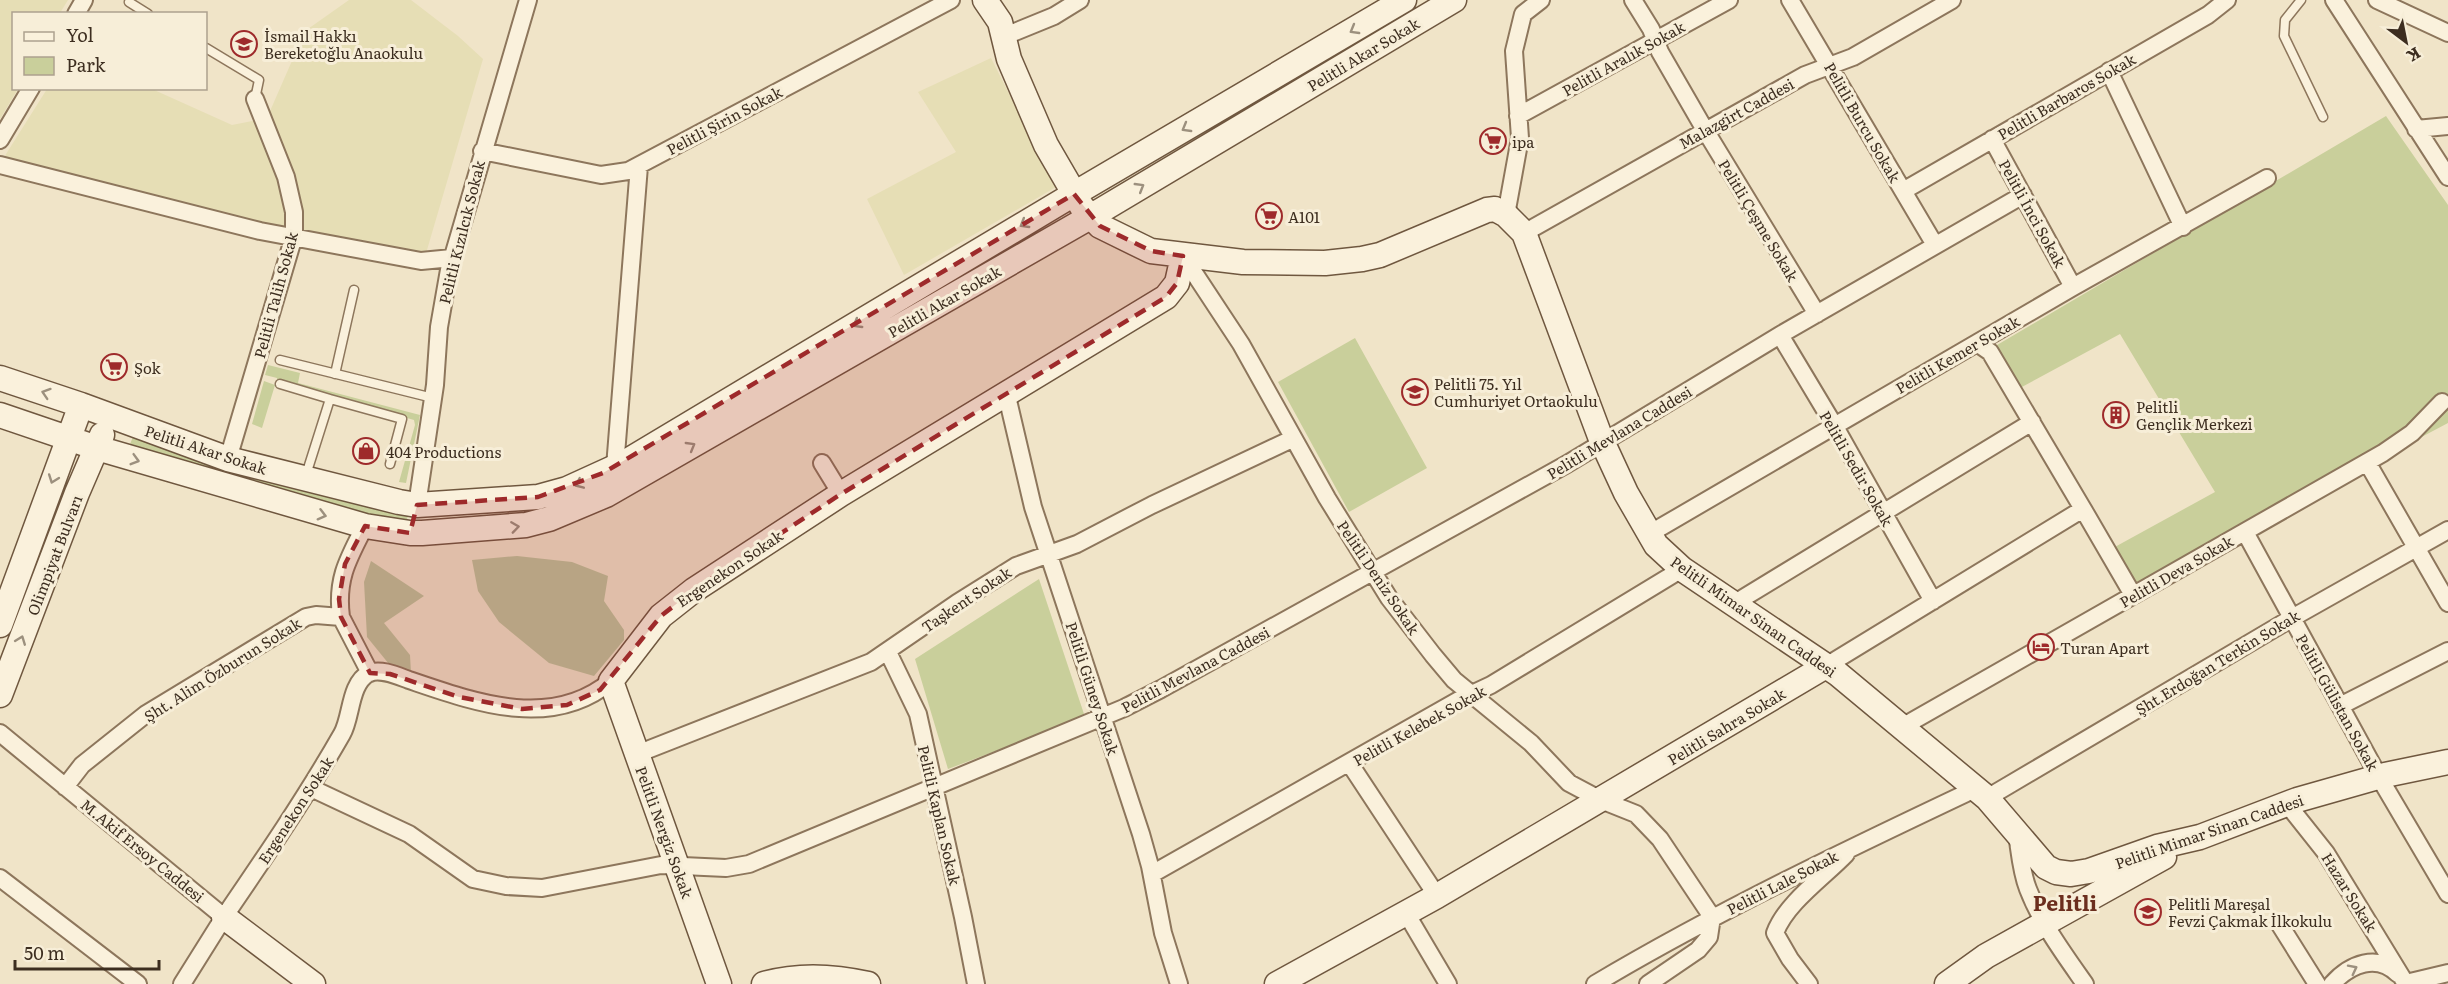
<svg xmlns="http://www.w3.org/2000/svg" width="2448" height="984" viewBox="0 0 2448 984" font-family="Literata,serif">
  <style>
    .farmland { fill: #e6deb5 }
    .green { fill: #c9cf9b }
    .cemetery { fill: #bfc49a }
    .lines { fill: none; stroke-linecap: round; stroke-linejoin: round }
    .lane-casing { stroke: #8d765c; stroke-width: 11 }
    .street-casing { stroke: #8d765c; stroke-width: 20 }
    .secondary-casing { stroke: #6f573f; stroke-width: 27 }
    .lane { stroke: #faf1dc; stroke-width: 8 }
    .street { stroke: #faf1dc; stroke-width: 16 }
    .secondary { stroke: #faf1dc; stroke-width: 24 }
    .oneway { stroke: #9c907e }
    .marked { fill: #9e2a2b; fill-opacity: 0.2; stroke: #9e2a2b; stroke-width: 4.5; stroke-dasharray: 12 8; stroke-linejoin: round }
    .labels { text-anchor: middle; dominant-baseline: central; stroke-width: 6; stroke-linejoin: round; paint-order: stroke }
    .poi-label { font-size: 15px; fill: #3d2e20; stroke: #f7eed8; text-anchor: start }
    .street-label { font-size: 15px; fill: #3d2e20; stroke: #f7eed8 }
    .district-label { font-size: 21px; font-weight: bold; fill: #6b2e1e; stroke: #f7eed8 }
  </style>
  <rect width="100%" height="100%" fill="#f0e4c8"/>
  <path class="farmland" d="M0,0h68l-8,13 -46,1v74l4,1 -18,30z
    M349,0h62l47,36 25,23 -61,208 -421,-105 46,-73h105l80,36 35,-7 38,-87z
    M991,58l65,129 -152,88 -37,-76 89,-47 -38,-60z"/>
  <path class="green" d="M2386,116l62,89v218l-312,165 -23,-40 102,-56 -95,-158 -100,54 -28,-40z
    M1355,338l72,130 -78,44 -71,-130z
    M268,365l32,8 -2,10 122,32 -14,68 -7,-1 16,-57 -1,-5 -137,-39v-3l-12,-3z
    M264,381l11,4 -13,43 -10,-4z
    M137,426l274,78 -7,27 -278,-76z
    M1039,579l46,138 -137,52 -33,-110z"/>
  <path class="cemetery" d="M517,556l55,6 36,14 -4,25 20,29v10l-30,36 -45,-13 -50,-41 -21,-31 -6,-31z
    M371,561l53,35 -40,27 26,32 1,18 -18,-4 -26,-32 -3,-55z"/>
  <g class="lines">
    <defs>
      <path id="lane" d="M2301,0l-16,20 -1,16 39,81
        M129,2l19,12
        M206,48l53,32 -4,19
        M280,360l153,38
        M335,374l19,-84
        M280,384l50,15
        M305,478l25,-79 72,20 -12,45"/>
      <path id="street" d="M1633,0l18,29 9,23 45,78 112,184
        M1790,0l145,245
        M2334,0l114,177
        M2377,0l71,33
        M76,14l8,-14
        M1005,36l49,-20 26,-16
        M2109,71l74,156
        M1518,116l211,-116
        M2416,129l32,-3
        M1992,139l81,148
        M0,140l31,-52
        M482,151l119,24 27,-4 323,-171
        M0,165l260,66 161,30 31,-3
        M1903,191l305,-176 19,-15
        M1506,215l14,-77 -6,-87 9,-37 18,-14
        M1524,233l281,-158 48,-18 99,-57
        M1183,256l58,88 86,154 62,100 44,57 21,25 77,63 38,40 32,17 35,14 24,25 52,78 -3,20 -11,13 -50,34
        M1780,335l54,90 99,176
        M1006,392l27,115 108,327 9,32 13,67 16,51
        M228,459l66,-223v-24l-8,-35 -31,-78
        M2367,462l81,141
        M822,463l19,31
        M615,467l24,-301
        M417,505l18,-120 4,-58 10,-57 79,-270
        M2083,509l50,86
        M2245,532l134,245 69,117
        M1649,534l424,-247 194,-109
        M1735,603l297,-181
        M341,617c-5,-38 7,-58 24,-91
        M888,652l30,62 45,203 13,67
        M1826,666l257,-157 -93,-157 -13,-9
        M2340,706l108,-55
        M1902,727l481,-274 29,-20 30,-31
        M0,733l224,184 -42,67
        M637,754l234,-92 86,-59 59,-37 61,-22 75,-39 140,-66
        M1350,764l87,132
        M65,787l17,-22 64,-51 160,-97 10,-2 25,2 29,56
        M311,788l98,46 64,45 33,7 36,2 119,-23 65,3 23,-4 375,-156 37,-19 406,-225 213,-129 243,-140
        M1987,798l305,-180 156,-88
        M2287,804l39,49 80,131
        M2017,834c3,19 4,37 11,55 13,34 36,65 57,95
        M1152,874l307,-174 32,-15 191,-116
        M0,878l138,106
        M1406,913l42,71
        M224,917c41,-60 82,-120 118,-183 10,-17 7,-50 27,-61 12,-5 29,3 40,7 65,22 142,51 202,1
        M2280,925l37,59
        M2406,983l42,-10
        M1595,984c123,-73 251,-134 380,-195
        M1809,984l-19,-25 -15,-26c11,-30 49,-56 71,-79
        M2332,984c18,-20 45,-31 66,-10"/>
      <path id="secondary" d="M985,0l15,22 9,37 37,86 36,62 18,19 51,25 92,11 82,1 37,-4 18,-4 107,-45 8,-1 11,6 18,18 77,206 25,54 30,52 26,24 156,105 149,124 59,69 10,5 15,2 18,-3 68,-24 43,-10 97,-37 88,-25 63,-13
        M0,378l81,27 147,54 171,43 18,3 121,-8 29,-8 57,-26 450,-269 330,-194
        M0,415l97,33 268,78 45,7h12l104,-8 23,-6 57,-24 484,-278 364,-217
        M0,625l81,-220
        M0,695l77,-202 25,-58
        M224,917l89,67
        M719,984l-108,-303 50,-65 33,-26 147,-96 325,-197 11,-14 6,-27
        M764,984c35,-10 69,-8 104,0
        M1277,984l160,-88 389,-230
        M1947,984l39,-28 178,-99"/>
    </defs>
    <use href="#lane" class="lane-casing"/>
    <use href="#street" class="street-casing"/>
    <use href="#secondary" class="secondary-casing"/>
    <use href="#lane" class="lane"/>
    <use href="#street" class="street"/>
    <use href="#secondary" class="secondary"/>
  </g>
  <defs><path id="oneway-chevron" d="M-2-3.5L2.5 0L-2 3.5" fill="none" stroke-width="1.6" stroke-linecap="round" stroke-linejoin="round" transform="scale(1.5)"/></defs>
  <g class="oneway">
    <use href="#oneway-chevron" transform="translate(1354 30) rotate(150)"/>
    <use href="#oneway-chevron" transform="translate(1186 128) rotate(150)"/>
    <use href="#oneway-chevron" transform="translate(1140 187) rotate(-31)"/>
    <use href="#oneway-chevron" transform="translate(1024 224) rotate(149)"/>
    <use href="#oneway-chevron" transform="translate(857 324) rotate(149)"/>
    <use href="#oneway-chevron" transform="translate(46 393) rotate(-162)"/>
    <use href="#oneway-chevron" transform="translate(691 446) rotate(-30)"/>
    <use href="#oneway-chevron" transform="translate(135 460) rotate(16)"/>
    <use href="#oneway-chevron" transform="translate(53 479) rotate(110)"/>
    <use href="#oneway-chevron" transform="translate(579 484) rotate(157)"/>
    <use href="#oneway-chevron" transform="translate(322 515) rotate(15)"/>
    <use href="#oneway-chevron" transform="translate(515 527) rotate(-8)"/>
    <use href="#oneway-chevron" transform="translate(21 640) rotate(-69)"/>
    <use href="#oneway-chevron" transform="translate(2353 969) rotate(-27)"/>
  </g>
  <path class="marked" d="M1074,194l26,32 51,25 32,5 -6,27 -11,14 -325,197 -147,96 -33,26 -61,74 -33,15 -45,4 -63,-12 -69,-23 -20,-1 -29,-56 -2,-18 6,-35 20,-38 45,7 7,-28 121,-8 65,-24z"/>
  <defs>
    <symbol id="school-ring" viewBox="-11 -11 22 22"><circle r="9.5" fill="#f7eed8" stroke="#9e2a2b" stroke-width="1.5"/><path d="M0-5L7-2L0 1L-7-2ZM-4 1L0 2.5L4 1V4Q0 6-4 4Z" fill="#9e2a2b"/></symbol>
    <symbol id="supermarket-ring" viewBox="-11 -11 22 22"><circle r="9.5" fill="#f7eed8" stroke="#9e2a2b" stroke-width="1.5"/><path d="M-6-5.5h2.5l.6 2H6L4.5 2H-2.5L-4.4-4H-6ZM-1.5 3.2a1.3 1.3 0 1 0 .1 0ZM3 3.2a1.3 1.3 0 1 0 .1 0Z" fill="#9e2a2b"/></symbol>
    <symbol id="building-ring" viewBox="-11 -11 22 22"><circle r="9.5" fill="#f7eed8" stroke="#9e2a2b" stroke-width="1.5"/><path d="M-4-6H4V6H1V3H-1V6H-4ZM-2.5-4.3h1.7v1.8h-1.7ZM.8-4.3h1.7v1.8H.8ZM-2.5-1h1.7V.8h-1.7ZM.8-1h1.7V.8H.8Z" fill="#9e2a2b"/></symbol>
    <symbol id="shop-ring" viewBox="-11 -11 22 22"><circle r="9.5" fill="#f7eed8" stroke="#9e2a2b" stroke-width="1.5"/><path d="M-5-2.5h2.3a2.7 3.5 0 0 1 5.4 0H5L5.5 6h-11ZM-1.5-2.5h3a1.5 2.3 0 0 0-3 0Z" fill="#9e2a2b"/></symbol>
    <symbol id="hotel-ring" viewBox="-11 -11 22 22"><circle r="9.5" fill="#f7eed8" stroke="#9e2a2b" stroke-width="1.5"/><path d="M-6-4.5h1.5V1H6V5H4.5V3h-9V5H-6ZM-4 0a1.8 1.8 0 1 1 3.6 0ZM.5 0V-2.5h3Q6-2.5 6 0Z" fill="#9e2a2b"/></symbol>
  </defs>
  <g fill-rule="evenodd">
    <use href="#school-ring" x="229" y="29" width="30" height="30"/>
    <use href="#supermarket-ring" x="1478" y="126" width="30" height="30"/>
    <use href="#supermarket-ring" x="1254" y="201" width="30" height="30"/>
    <use href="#supermarket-ring" x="99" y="352" width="30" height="30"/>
    <use href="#school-ring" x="1400" y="377" width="30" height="30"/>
    <use href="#building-ring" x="2101" y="400" width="30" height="30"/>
    <use href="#shop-ring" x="351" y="436" width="30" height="30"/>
    <use href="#hotel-ring" x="2026" y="632" width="30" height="30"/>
    <use href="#school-ring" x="2133" y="897" width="30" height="30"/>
  </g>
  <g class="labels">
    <g class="poi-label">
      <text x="264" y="35">İsmail Hakkı<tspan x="264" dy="17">Bereketoğlu Anaokulu</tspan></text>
      <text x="1512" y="141">ipa</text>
      <text x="1288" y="216">A101</text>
      <text x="134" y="367">Şok</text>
      <text x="1434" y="383">Pelitli 75. Yıl<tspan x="1434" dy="17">Cumhuriyet Ortaokulu</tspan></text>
      <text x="2136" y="406">Pelitli<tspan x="2136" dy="17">Gençlik Merkezi</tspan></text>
      <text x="386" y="451">404 Productions</text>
      <text x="2060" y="647">Turan Apart</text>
      <text x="2168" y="903">Pelitli Mareşal<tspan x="2168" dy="17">Fevzi Çakmak İlkokulu</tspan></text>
    </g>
    <g class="street-label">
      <text transform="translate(1363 54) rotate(-31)">Pelitli Akar Sokak</text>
      <text transform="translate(1623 58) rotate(-29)">Pelitli Aralık Sokak</text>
      <text transform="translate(2066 96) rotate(-30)">Pelitli Barbaros Sokak</text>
      <text transform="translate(1736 113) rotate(-29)">Malazgirt Caddesi</text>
      <text transform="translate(724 120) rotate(-28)">Pelitli Şirin Sokak</text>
      <text transform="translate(1863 122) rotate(60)">Pelitli Burcu Sokak</text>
      <text transform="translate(2033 213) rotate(61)">Pelitli İnci Sokak</text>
      <text transform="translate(1759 220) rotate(59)">Pelitli Çeşme Sokak</text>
      <text transform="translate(461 232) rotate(-76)">Pelitli Kızılcık Sokak</text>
      <text transform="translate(275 295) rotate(-75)">Pelitli Talih Sokak</text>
      <text transform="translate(944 301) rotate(-30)">Pelitli Akar Sokak</text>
      <text transform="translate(1957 354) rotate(-30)">Pelitli Kemer Sokak</text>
      <text transform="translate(1619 432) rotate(-31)">Pelitli Mevlana Caddesi</text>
      <text transform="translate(206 449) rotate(18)">Pelitli Akar Sokak</text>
      <text transform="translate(1857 468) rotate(60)">Pelitli Sedir Sokak</text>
      <text transform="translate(54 555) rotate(-69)">Olimpiyat Bulvarı</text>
      <text transform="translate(729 568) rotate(-34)">Ergenekon Sokak</text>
      <text transform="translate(2176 571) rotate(-30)">Pelitli Deva Sokak</text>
      <text transform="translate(1379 577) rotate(56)">Pelitli Deniz Sokak</text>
      <text transform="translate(966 599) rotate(-34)">Taşkent Sokak</text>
      <text transform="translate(1754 616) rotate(35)">Pelitli Mimar Sinan Caddesi</text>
      <text transform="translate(2217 662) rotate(-31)">Şht.Erdoğan Terkin Sokak</text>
      <text transform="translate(222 669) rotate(-32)">Şht. Alim Özburun Sokak</text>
      <text transform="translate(1195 669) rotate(-28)">Pelitli Mevlana Caddesi</text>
      <text transform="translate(1093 688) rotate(72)">Pelitli Güney Sokak</text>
      <text transform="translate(2338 702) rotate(61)">Pelitli Gülistan Sokak</text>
      <text transform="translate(1419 725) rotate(-29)">Pelitli Kelebek Sokak</text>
      <text transform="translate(1726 726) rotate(-31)">Pelitli Sahra Sokak</text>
      <text transform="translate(295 810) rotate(-57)">Ergenekon Sokak</text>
      <text transform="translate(940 815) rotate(77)">Pelitli Kaplan Sokak</text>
      <text transform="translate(2209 831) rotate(-19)">Pelitli Mimar Sinan Caddesi</text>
      <text transform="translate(665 832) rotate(70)">Pelitli Nergiz Sokak</text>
      <text transform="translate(143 850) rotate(39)">M.Akif Ersoy Caddesi</text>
      <text transform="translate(1782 882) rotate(-27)">Pelitli Lale Sokak</text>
      <text transform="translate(2350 892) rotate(58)">Hazar Sokak</text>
    </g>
    <g class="district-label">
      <text x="2065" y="901">Pelitli</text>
    </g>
  </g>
  <rect x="12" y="12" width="195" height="78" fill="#f7eed8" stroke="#ada18e" stroke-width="1.5"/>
  <rect x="24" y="32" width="30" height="9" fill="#faf1dc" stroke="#ada18e" stroke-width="1.5"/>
  <text x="66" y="42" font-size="18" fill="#3d2e20">Yol</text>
  <rect x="24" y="57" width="30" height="18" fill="#c9cf9b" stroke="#ada18e" stroke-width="1.5"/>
  <text x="66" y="72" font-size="18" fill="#3d2e20">Park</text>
  <g transform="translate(2406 42) rotate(148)" stroke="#f7eed8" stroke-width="4.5" paint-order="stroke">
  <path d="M0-4.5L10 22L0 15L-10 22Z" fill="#3d2e20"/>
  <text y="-9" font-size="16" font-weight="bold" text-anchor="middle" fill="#3d2e20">K</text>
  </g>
  <path d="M15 960v9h144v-9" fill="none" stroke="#3d2e20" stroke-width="3"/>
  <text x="24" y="960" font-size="18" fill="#3d2e20" stroke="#f7eed8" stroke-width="4.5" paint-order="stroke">50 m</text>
</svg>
